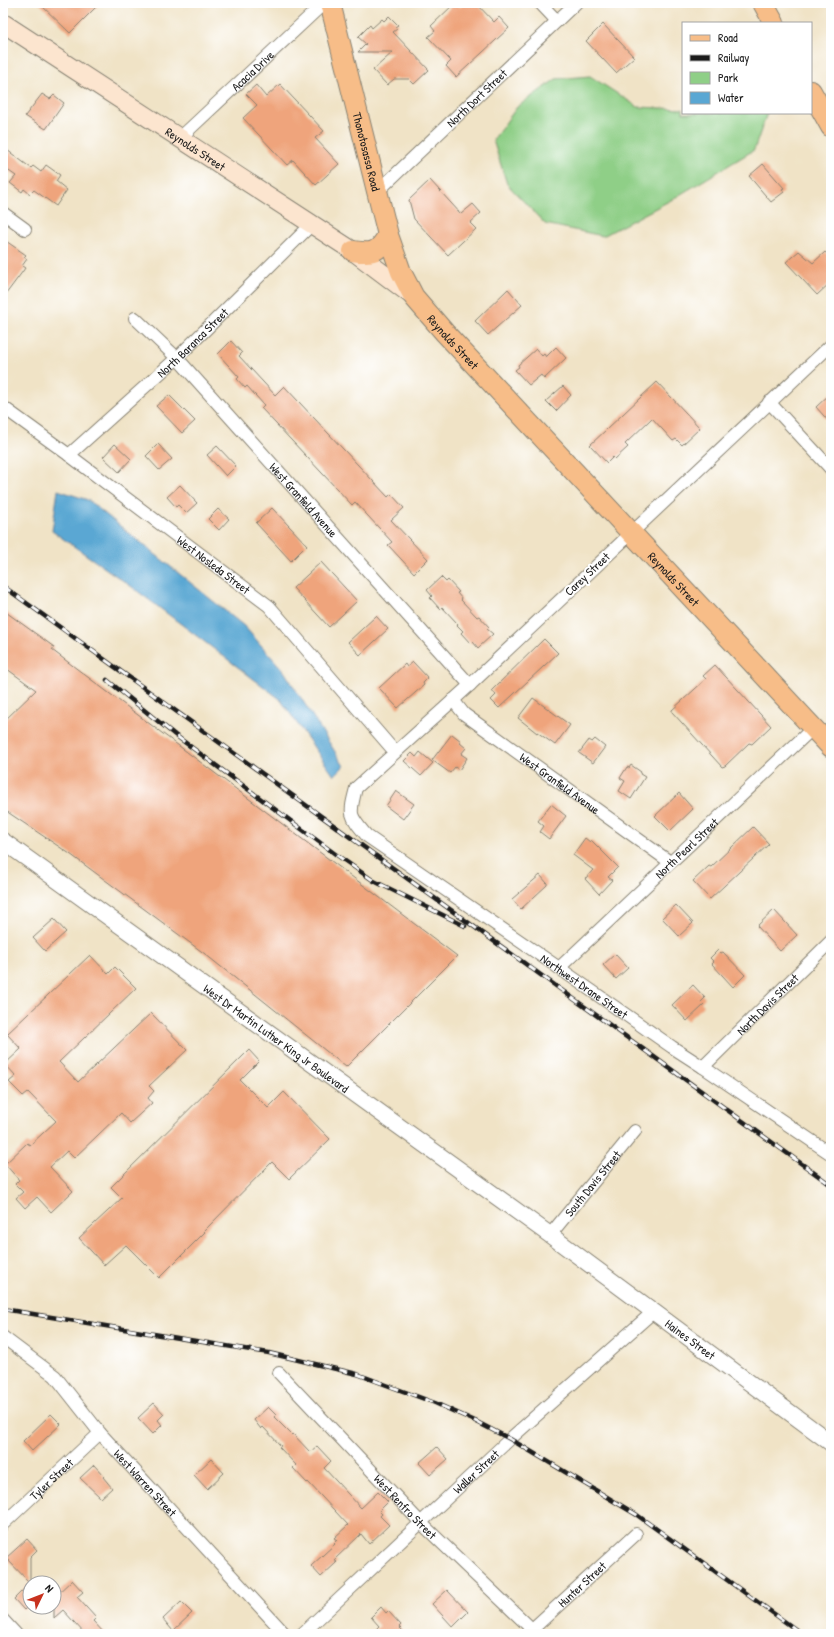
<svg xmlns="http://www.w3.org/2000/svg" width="834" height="1637" viewBox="0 0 834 1637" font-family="'Patrick Hand',sans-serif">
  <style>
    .green { fill: #8fcf87; stroke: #567652 }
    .water { fill: #5aa7d3; stroke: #3b6278 }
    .building { fill: #efa47b }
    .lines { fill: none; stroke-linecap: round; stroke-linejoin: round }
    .minor-casing { stroke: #868071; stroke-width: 14 }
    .tertiary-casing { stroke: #868071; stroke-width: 18 }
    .secondary-casing { stroke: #868071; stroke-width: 20 }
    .primary-casing { stroke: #868071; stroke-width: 22 }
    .minor { stroke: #fff; stroke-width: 12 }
    .tertiary { stroke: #fff; stroke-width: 16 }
    .secondary { stroke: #fce5cf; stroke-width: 18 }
    .primary { stroke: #f7bd88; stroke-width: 20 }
    .rail-casing { stroke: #1c1c1c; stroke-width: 4.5 }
    .rail { stroke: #fff; stroke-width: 3; stroke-dasharray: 9; stroke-linecap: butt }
    .labels { text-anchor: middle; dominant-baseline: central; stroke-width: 4; stroke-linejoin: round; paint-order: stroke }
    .street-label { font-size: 12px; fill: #1c1c1c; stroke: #fff }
  </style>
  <rect width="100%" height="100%" fill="#fff"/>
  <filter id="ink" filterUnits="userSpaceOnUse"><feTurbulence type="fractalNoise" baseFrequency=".025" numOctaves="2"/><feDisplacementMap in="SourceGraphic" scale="8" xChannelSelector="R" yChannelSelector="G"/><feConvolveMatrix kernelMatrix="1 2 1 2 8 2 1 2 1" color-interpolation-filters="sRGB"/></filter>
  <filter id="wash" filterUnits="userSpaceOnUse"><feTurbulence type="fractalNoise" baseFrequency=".012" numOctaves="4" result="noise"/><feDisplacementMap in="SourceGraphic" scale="16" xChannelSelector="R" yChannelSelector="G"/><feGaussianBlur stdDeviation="0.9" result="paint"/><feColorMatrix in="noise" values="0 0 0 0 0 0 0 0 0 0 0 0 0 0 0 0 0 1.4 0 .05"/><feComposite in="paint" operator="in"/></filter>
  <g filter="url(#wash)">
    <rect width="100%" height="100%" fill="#f0e3c6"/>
    <path class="green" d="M590,76l48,31 45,2v4h84l-13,37 -83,50 -68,36 -58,-12 -38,-40 -14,-44 24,-33 39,-28z"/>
    <path class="water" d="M58,490l30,10 156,126 40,45 60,95 -10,10 -54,-77 -148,-112 -80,-56z"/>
    <g id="blocks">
      <path class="building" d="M39,3h61l-30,30z
        M455,3l5,4 5,-4h11l18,19 5,-5 10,11 -53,49 -10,-11 5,-5 -23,-24 7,-6 -4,-5z
        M389,16l9,9 -3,2 2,2 -4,3 36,38 -15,14 -5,-5h-15l-7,6 -14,-15 20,-18h-35l8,-8 -8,-7 12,-12 2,3 10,-9 2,2z
        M603,24l31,33 -18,16 -30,-32z
        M280,84l44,47 -9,7 24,26 -23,21 -23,-25 -6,5 -44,-47 14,-13 -11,-11 10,-9 10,12z
        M42,94l8,5 4,-4 10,8 -18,26 -21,-13z
        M3,147l28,21 2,-2 8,6 5,-7 14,10 -4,6 11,9 -11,16 -22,-16 -4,4 -6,-5 -2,3 -12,-9 6,-7 -13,-9z
        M763,164l21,24 -2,1 2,3 -13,10 -22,-26z
        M430,180l31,34 12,-10 8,9 -11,10 6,6 -28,26 -34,-36 -5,-19z
        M3,239l23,16 -2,2 3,2 -5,7 3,2 -2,3 -20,27z
        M799,251l14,12 12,-11 6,5v25l-14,13 -31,-33z
        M508,289l14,16 -34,30 -13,-14z
        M231,341l11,12 -3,3 36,39 9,-9 104,111 3,-3 13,14 -13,12 37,39 -14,14 -26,-28 4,-3 -37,-40 -3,3 -91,-97 3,-3 -17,-19 -2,2 -8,-9 2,-2 -21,-23z
        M556,347l10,11 -22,21 -3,-4 -12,10 -14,-15 4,-3 -1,-2 18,-16 6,7 2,-2 2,3z
        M657,382l43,46 -18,17 -6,-6 -3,2 -21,-23 -27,26 3,3 -13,12 -2,-2 -6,6 -17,-18z
        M563,386l8,9 -15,16 -10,-10z
        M831,393v31l-15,-17z
        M169,395l26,26 -13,12 -26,-27z
        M115,444l16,15 -12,13 -16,-15z
        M158,444l14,15 -13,11 -13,-14z
        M217,446l19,20 -10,10 -19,-21z
        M180,485l17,18 -11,10 -8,-8 -2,2 -9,-10z
        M272,508l35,37 -16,16 -35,-38z
        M218,509l11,10 -10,11 -11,-11z
        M321,562l36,39 -28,26 -36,-39z
        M441,577l5,5 2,-2 11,12 -2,1 5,6 -1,1 16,17 2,-1 10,11 -2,2 6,5 -15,14 -5,-6 -2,2 -10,-11 2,-2 -6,-6 1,-1 -16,-17 -2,2 -10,-11 2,-2 -5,-6z
        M3,610l51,37 -2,3 405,306 -111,111 -141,-113 -135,-100 -67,-45v-87l33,-32 -33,-24z
        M376,616l12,13 -28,26 -12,-13z
        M544,639l14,14 -59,55 -8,-8 5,-5 -4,-5z
        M413,662l15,16 -5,5 1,2 -26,23 -19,-20 26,-24 2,3z
        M715,665l56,61 -19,18 -3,-1 -24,23 -3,1 -50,-55v-2l34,-31 -3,-3z
        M533,698l37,27 -15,20 -18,-13v1l-19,-15z
        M452,734l9,7 -1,2 6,5 -5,6 6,4 -8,12 -4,-3 -5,6 -18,-13z
        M595,739l10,8 -12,16 -14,-10 10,-13 3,2z
        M420,752l13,11 -12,13 -17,-15 8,-8 4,4z
        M631,765l10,7 -1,2 5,3 -14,22 -12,-8 6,-10 -5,-3 7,-11 2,1z
        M396,791l18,13 -11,15 -17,-13z
        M679,793l14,16 -23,22 -15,-15z
        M551,804l15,12 -17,23 -9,-7 4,-6 -6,-5z
        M753,827l16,17 -59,55 -17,-18 16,-15 2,1z
        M585,838l5,4 1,-2 27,27 -10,10 4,3 -13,14 -14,-15 8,-9 -20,-15z
        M540,875l7,8v2l-26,24 -9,-10z
        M676,905l17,18 -14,13 -17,-18z
        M774,910l23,25 -17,16 -23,-25z
        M54,919l12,13 -21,19 -12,-13z
        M718,950l3,3 2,-1 22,23 -12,12 -21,-23 2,-2 -4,-4z
        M615,954l13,14 -12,11 -13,-14z
        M90,955l18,19 7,-7 21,21 -77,74 19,20 73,-69 36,37 -38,36 5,5 -6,7 4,5 -22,20 -9,-10 -47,45 -7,-7 -17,16 23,24 -22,21 -14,-15 -12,11 -9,-10 7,-6 -8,-8 4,-4 -14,-16 22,-21 3,2 26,-24 -28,-29 -5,4 -14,-14 7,-6 -11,-12 16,-15 -14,-15z
        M693,985l12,13 -4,4 3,3 -17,16 -15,-16z
        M249,1050l10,11 -19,19 28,28 16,-16 46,47 -41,40 -17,-17 -68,69 1,1 -46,46 -33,-33 -22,20 -25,-27 43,-40 -11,-11z
        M154,1403l10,11 -6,6 4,5 -9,9 -15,-16z
        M268,1407l8,8 -2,2 18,18 1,-1 17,18 7,-6 14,15 -7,7 37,40 17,-16 10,10 -9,9 3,3 -2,2 9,9 -20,19 -8,-10 -27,26 3,2 -16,15 -10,-11 24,-22 -1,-1 3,-3 -3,-2 14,-13 -40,-43 -1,1 -14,-15 3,-3 -17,-18 2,-1 -18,-19 -2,2 -7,-9z
        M51,1414l10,10 -29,27 -9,-10z
        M437,1447l11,12 -18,16 -11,-12z
        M211,1459l13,14 -17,16 -13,-14z
        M94,1465l10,11 -1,1 9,11 -11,10 -21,-20z
        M27,1539l10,11 -7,7v47l-6,6 -10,-11 16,-16 -24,-25z
        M72,1580l11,12 -6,5 19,21 -3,3 12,13h-20l-22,-24 -9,8v-21z
        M447,1590l21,22 -15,15 -21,-23z
        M181,1602l11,11 -19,18 -10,-12z
        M381,1607l5,6 2,-2 13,14 -2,2 7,7h-35l8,-8 -8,-9z"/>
    </g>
  </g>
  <g filter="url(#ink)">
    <use href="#blocks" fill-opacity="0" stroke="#868071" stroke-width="1"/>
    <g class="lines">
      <defs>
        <g id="minor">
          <path d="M540,3l17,18"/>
          <path id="s1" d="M180,138l144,-135"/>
          <path id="s2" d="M377,192l199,-189"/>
          <path d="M3,213l22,16"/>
          <path id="s3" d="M135,318l42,40 293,327"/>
          <path id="s4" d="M831,345l-361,340 -114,103c-7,27 -7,27 11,48l192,132 113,79 31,20 128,87"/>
          <path d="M769,402l62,67"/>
          <path id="s5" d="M3,407l66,48 200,151 126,146"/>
          <path id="s6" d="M69,455l108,-97 134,-133"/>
          <path id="s7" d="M453,700l11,14 206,148"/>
          <path id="s8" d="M559,968l254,-240"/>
          <path id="s9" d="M703,1067l128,-126"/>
          <path id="s10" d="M550,1235l85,-104"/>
          <path id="s11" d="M3,1337l52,39 45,57 185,201"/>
          <path id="s12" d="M279,1373l142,150 116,111"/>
          <path id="s13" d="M3,1524l97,-91"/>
          <path d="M3,1620l13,14"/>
          <path id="s14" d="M302,1634l208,-195 143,-127"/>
          <path id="s15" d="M527,1634l109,-100"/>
        </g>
        <g id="tertiary">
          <path id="s16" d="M3,841l547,394 281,208"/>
        </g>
        <g id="secondary">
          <path id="s17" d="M3,23l350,228 61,46"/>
        </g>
        <g id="primary">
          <path id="s18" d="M330,3l58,232 13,37 13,25 31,36 386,414"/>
          <path d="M763,3l11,20"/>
          <path d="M811,91l20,36"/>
          <path d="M353,251c19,3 25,2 35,-16"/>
        </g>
      </defs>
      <use href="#minor" class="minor-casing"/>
      <use href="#tertiary" class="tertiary-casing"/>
      <use href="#secondary" class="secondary-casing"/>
      <use href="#primary" class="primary-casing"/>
      <use href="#minor" class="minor"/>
      <use href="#tertiary" class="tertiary"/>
      <use href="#secondary" class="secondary"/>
      <use href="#primary" class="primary"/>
      <defs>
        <path id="rail" d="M3,586l828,599
          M107,680l68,55 163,121 36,25 91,45
          M3,1309l266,44 88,21 78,29 40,18 35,18 127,76 165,119"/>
      </defs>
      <use href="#rail" class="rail-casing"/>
      <use href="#rail" class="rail"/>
    </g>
  </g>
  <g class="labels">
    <g class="street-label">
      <text stroke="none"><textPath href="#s1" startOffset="99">Acacia Drive</textPath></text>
      <text stroke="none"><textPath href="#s2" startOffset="137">North Dort Street</textPath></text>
      <text stroke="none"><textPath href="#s17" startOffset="230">Reynolds Street</textPath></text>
      <text stroke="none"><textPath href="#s18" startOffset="153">Thonotosassa Road</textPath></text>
      <text stroke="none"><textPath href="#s6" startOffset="167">North Baranca Street</textPath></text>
      <text stroke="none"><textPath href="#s18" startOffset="366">Reynolds Street</textPath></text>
      <text stroke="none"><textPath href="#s3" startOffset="248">West Granfield Avenue</textPath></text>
      <text stroke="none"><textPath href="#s5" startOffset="263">West Nosleda Street</textPath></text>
      <text transform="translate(587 574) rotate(-43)">Carey Street</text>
      <text stroke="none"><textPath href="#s18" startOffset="690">Reynolds Street</textPath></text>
      <text stroke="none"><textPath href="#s7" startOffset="136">West Granfield Avenue</textPath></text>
      <text stroke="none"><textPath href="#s8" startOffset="175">North Pearl Street</textPath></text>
      <text stroke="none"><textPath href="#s4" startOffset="967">Northwest Drane Street</textPath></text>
      <text stroke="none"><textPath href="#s9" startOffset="90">North Davis Street</textPath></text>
      <text stroke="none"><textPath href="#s16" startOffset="337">West Dr Martin Luther King Jr Boulevard</textPath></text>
      <text stroke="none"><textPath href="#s10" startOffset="67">South Davis Street</textPath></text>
      <text stroke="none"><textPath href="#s16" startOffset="849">Haines Street</textPath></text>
      <text stroke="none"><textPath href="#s14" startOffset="238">Waller Street</textPath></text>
      <text stroke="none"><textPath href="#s13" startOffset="66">Tyler Street</textPath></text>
      <text stroke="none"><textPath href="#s11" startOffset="205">West Warren Street</textPath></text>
      <text stroke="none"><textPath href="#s12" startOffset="184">West Renfro Street</textPath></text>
      <text stroke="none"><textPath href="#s15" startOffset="74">Hunter Street</textPath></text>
    </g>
  </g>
  <rect width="834" height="1637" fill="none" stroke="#fff" stroke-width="16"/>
  <rect x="682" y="22" width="130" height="92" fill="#ffffff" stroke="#a4a4a4"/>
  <rect x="690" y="35" width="20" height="6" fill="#f7bd88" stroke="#a4a4a4"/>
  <text x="718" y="42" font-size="12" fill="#1c1c1c">Road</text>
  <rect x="690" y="55" width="20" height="6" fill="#1c1c1c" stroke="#a4a4a4"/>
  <text x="718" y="62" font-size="12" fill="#1c1c1c">Railway</text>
  <rect x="690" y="72" width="20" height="12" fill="#8fcf87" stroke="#a4a4a4"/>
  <text x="718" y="82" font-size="12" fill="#1c1c1c">Park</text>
  <rect x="690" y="92" width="20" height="12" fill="#5aa7d3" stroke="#a4a4a4"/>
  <text x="718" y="102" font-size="12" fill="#1c1c1c">Water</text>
  <g transform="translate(42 1595) rotate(47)"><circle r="19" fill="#ffffff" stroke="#a4a4a4"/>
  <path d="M0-3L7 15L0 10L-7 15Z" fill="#c8321e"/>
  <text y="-6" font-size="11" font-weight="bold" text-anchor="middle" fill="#1c1c1c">N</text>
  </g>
</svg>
